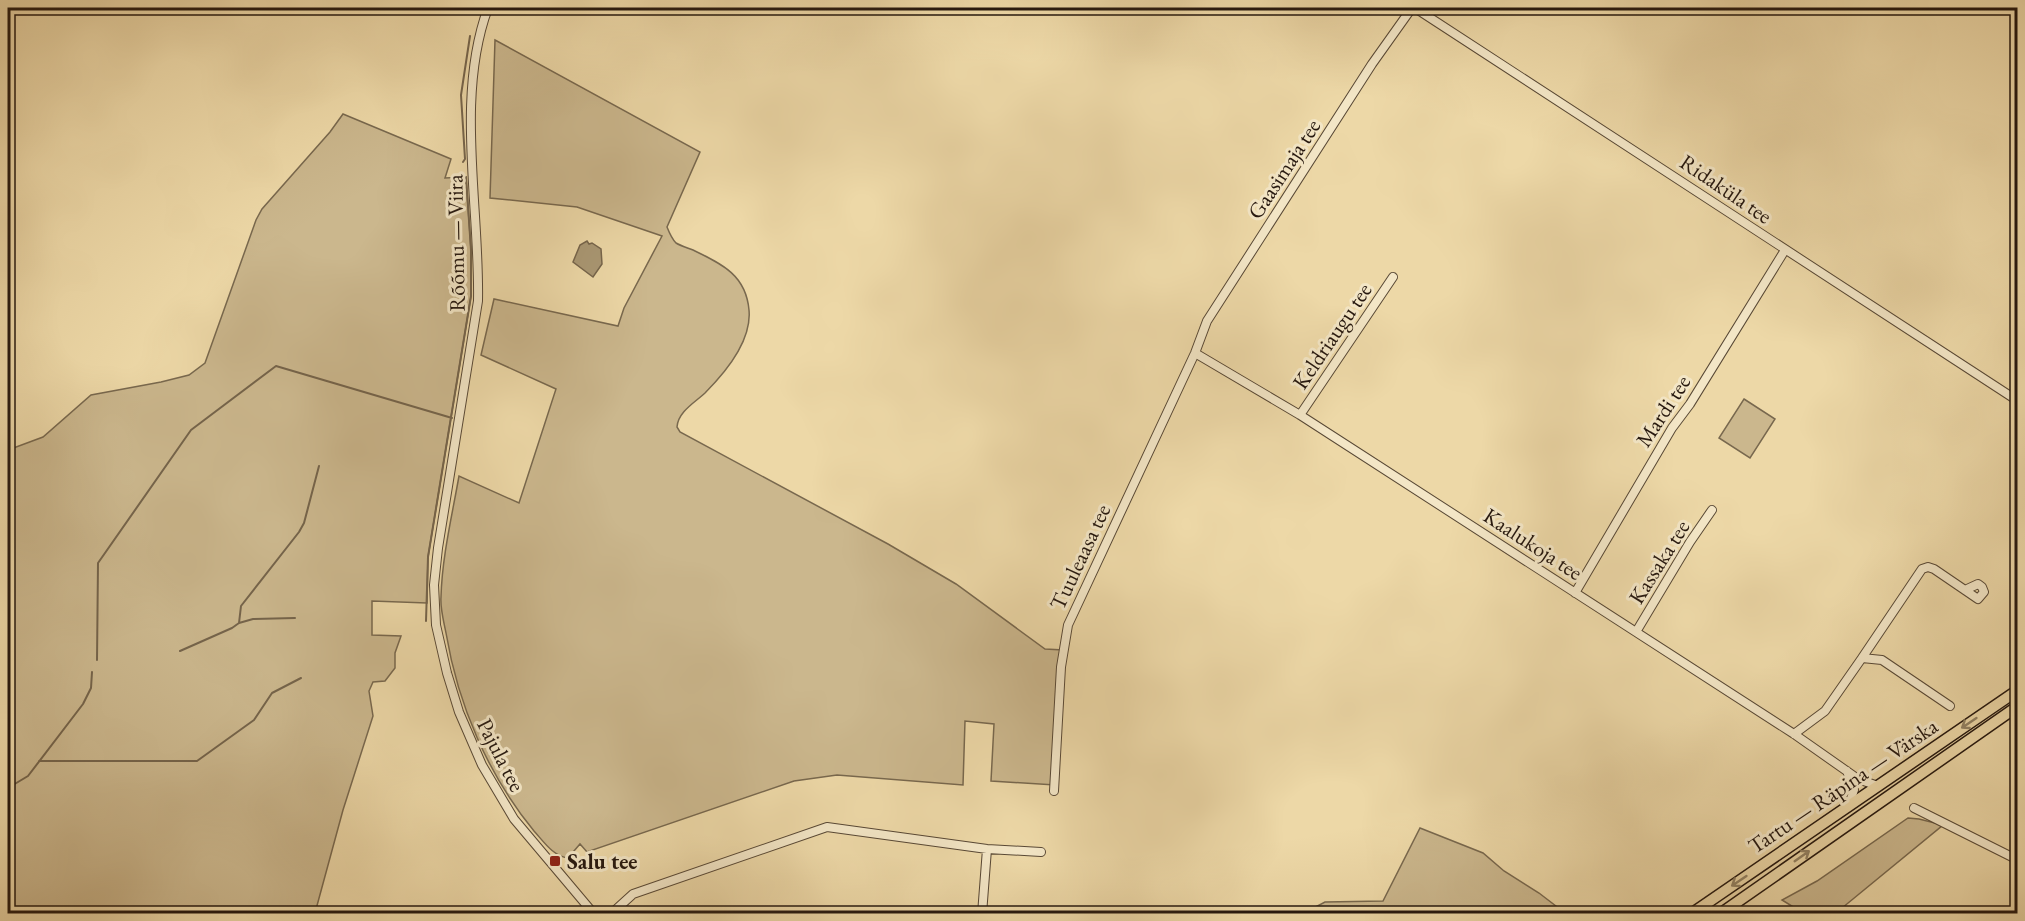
<svg xmlns="http://www.w3.org/2000/svg" width="2025" height="921" viewBox="0 0 2025 921" font-family="'EB Garamond',serif">
  <style>
    .green { fill: #cbb78d; stroke: #78684e; stroke-width: 1.5 }
    .water { fill: #a99773; stroke: #75644b; stroke-width: 1.5 }
    .lines { fill: none; stroke-linecap: round; stroke-linejoin: round }
    .stream { stroke: #75644b; stroke-width: 2 }
    .minor-casing { stroke: #584835; stroke-width: 10 }
    .major-casing { stroke: #26180f; stroke-width: 13 }
    .minor { stroke: #f3e6c6; stroke-width: 8 }
    .major { stroke: #edd8a7; stroke-width: 10 }
    .oneway { stroke: #938263 }
    .poi-dot { fill: #8f2418; stroke: #f3e6c6; stroke-width: 2 }
    .labels { text-anchor: middle; dominant-baseline: central; stroke-width: 6; stroke-linejoin: round; paint-order: stroke }
    .street-label { font-size: 22px; fill: #26180f; stroke: #f3e6c6 }
    .poi-label { font-size: 22px; font-weight: bold; fill: #26180f; stroke: #f3e6c6; text-anchor: start }
  </style>
  <rect width="100%" height="100%" fill="#edd8a7"/>
  <filter id="stains"><feTurbulence type="fractalNoise" baseFrequency=".00333" numOctaves="4"/><feColorMatrix values="0 0 0 0 .2 0 0 0 0 .09 0 0 0 0 .02 0 0 0 .5 -.17"/></filter>
  <radialGradient id="worn" r=".72"><stop offset=".6" stop-color="#630" stop-opacity="0"/><stop offset="1" stop-color="#630" stop-opacity=".3"/></radialGradient>
  <path class="green" d="M495,40l205,112 -33,75c2,5 5,12 9,16 5,3 12,5 17,7 29,14 53,25 56,60 3,31 -23,62 -44,83 -11,10 -27,19 -28,34l3,5 208,112 68,40 89,65 18,1 -8,135 -64,-4 3,-57 -29,-3 -2,64 -126,-10 -43,6 -207,71 -7,-8 -12,14c-15,-2 -24,-16 -34,-27 -46,-56 -76,-126 -88,-198 -2,-11 -6,-24 -5,-36 1,-40 11,-81 18,-121l60,27 37,-114 -75,-34 13,-56 124,27 6,-18 38,-72 -85,-29 -87,-9z
    M343,114l108,45 -6,19 21,-1 5,73v46l-43,261 -1,46 -55,-2v34l29,1 -6,17v15l-10,13 -12,1 -4,9 4,25 -30,94 -28,103h-307v-463l35,-13 48,-42 70,-13 28,-7 16,-12 51,-143 6,-11 68,-77z
    M1744,399l31,20 -25,39 -31,-20z
    M1908,818l11,1 24,6 -101,83 4,5h-43l-21,-13 35,-19z
    M1420,828l63,25 21,18 35,22 26,20h-261l21,-11 58,-1z"/>
  <path class="water" d="M587,241l2,3 3,-1 9,6 1,15 -9,13 -20,-15 7,-17z"/>
  <g class="lines">
    <path class="stream" d="M463,162l2,-3 -4,-64 9,-59
      M426,621l2,-64 43,-261v-46l-5,-73
      M239,623l14,-4 42,-1
      M180,651l52,-23 7,-5 2,-17 58,-74 5,-9 15,-57
      M97,660l1,-97 93,-133 85,-64 176,52
      M39,761h158l57,-41 18,-27 29,-15
      M8,788l20,-12 55,-72 8,-16 1,-16"/>
    <defs>
      <path id="minor" d="M488,8c-33,89 -8,199 -10,293l-40,247 -4,37 2,40 11,48 12,39 23,53 32,54 80,95
        M1415,8l603,393
        M1195,353l105,62 494,319 64,45 20,7
        M1300,415l93,-138
        M1575,593l97,-165 18,-24 95,-154
        M1636,632l54,-90 22,-32
        M1862,658l60,-89 6,-2 6,2 44,30 6,-7 -2,-5 -4,-3 -13,6
        M1794,734l31,-23 37,-53 20,2 68,46
        M1847,771l7,19 -6,17
        M1054,791l7,-124 7,-42 127,-272 12,-32 165,-257 37,-52v-4
        M1914,808l104,52
        M611,914l22,-20 194,-67 160,22 54,3
        M982,914l5,-65"/>
      <path id="major" d="M1691,914l327,-224
        M1720,914l298,-208"/>
    </defs>
    <use href="#minor" class="minor-casing"/>
    <use href="#major" class="major-casing"/>
    <use href="#minor" class="minor"/>
    <use href="#major" class="major"/>
  </g>
  <defs><path id="oneway-shaft" d="M-6 0H5M1.5-3L5.5 0L1.5 3" fill="none" stroke-width="1.6" stroke-linecap="round" stroke-linejoin="round" transform="scale(1.5)"/></defs>
  <g class="oneway">
    <use href="#oneway-shaft" transform="translate(1969 723) rotate(146)"/>
    <use href="#oneway-shaft" transform="translate(1802 856) rotate(-35)"/>
    <use href="#oneway-shaft" transform="translate(1739 881) rotate(146)"/>
  </g>
  <rect class="poi-dot" x="549" y="855" width="12" height="12" rx="3"/>
  <g class="labels">
    <g class="street-label">
      <text transform="translate(1284 169) rotate(-57)">Gaasimaja tee</text>
      <text transform="translate(1726 189) rotate(34)">Ridaküla tee</text>
      <text transform="translate(456 243) rotate(-91)">Rõõmu — Viira</text>
      <text transform="translate(1332 336) rotate(-56)">Keldriaugu tee</text>
      <text transform="translate(1663 411) rotate(-57)">Mardi tee</text>
      <text transform="translate(1533 544) rotate(33)">Kaalukoja tee</text>
      <text transform="translate(1080 557) rotate(-65)">Tuuleaasa tee</text>
      <text transform="translate(1659 562) rotate(-58)">Kassaka tee</text>
      <text transform="translate(501 755) rotate(63)">Pajula tee</text>
      <text transform="translate(1843 786) rotate(-34)">Tartu — Räpina — Värska</text>
    </g>
    <g class="poi-label">
      <text x="567" y="861">Salu tee</text>
    </g>
  </g>
  <rect width="2025" height="921" fill="none" stroke="#edd8a7" stroke-width="30"/>
  <rect x="9" y="9" width="2007" height="903" fill="none" stroke="#26180f" stroke-width="3"/>
  <rect x="15" y="15" width="1995" height="891" fill="none" stroke="#26180f" stroke-width="1.5"/>
  <rect width="100%" height="100%" filter="url(#stains)"/>
  <rect width="100%" height="100%" fill="url(#worn)"/>
</svg>
